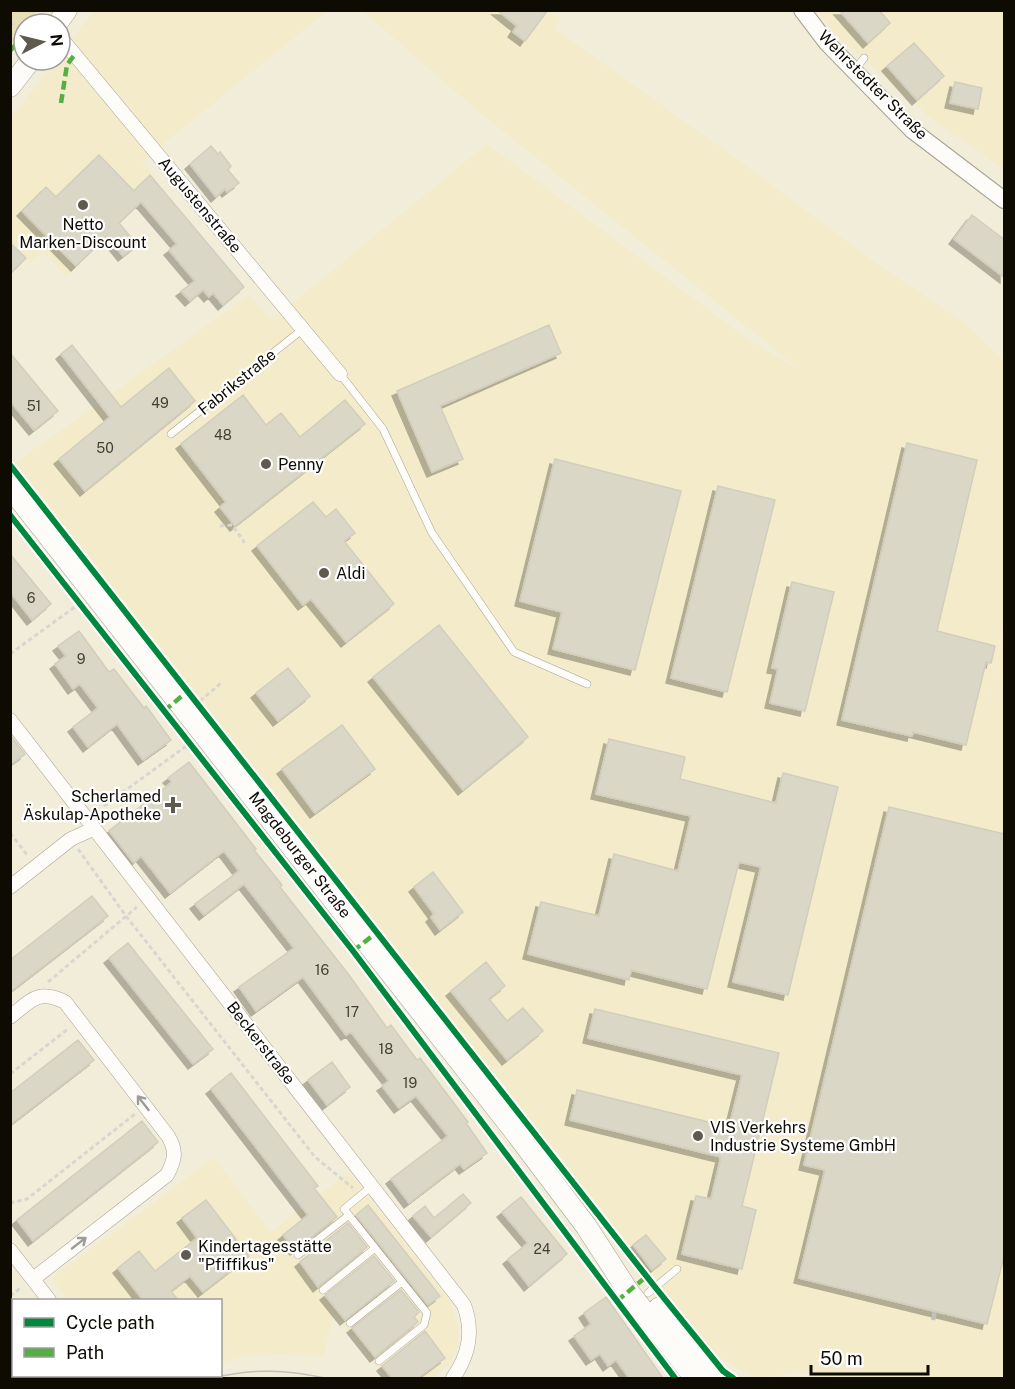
<svg xmlns="http://www.w3.org/2000/svg" width="1015" height="1389" viewBox="0 0 1015 1389" font-family="'Public Sans',sans-serif">
  <style>
    .built { fill: #f3ebc9 }
    .green { fill: #e9dfb7 }
    .building { fill: #dbd7c7; stroke: #d2cebe; stroke-width: 1.5; filter: url(#shadow) }
    .lines { fill: none; stroke-linecap: round; stroke-linejoin: round }
    .service-casing { stroke: #a7a393; stroke-width: 8 }
    .minor-casing { stroke: #a7a393; stroke-width: 15 }
    .tertiary-casing { stroke: #a7a393; stroke-width: 18 }
    .secondary-casing { stroke: #a7a393; stroke-width: 21 }
    .primary-casing { stroke: #a7a393; stroke-width: 22 }
    .path { stroke: #d8d6d0; stroke-width: 3; stroke-dasharray: 4.5 3; stroke-linecap: butt }
    .service { stroke: #fdfcf9; stroke-width: 7 }
    .minor { stroke: #fdfcf9; stroke-width: 14 }
    .tertiary { stroke: #fdfcf9; stroke-width: 16 }
    .secondary { stroke: #fdfcf9; stroke-width: 20 }
    .primary { stroke: #fdfcf9; stroke-width: 21 }
    .tram { stroke: #c2c0bb; stroke-width: 1.5 }
    .rail { stroke: #c2c0bb; stroke-width: 4.5; stroke-dasharray: 8 8; stroke-linecap: butt }
    .quiet { stroke: #54b044; stroke-width: 4.5; stroke-dasharray: 9 4.5; stroke-linecap: butt }
    .cycleway-casing { stroke: #fff; stroke-width: 10 }
    .cycleway { stroke: #00873e; stroke-width: 6 }
    .oneway { stroke: #9d9c96 }
    .poi-dot { fill: #5e5a4d; stroke: #fff; stroke-width: 2 }
    .labels { text-anchor: middle; dominant-baseline: central; stroke-width: 4.5; stroke-linejoin: round; paint-order: stroke }
    .number-label { font-size: 14px; fill: #423f34 }
    .street-label { font-size: 16px; fill: #0e0b02; stroke: #fff }
    .poi-label { font-size: 16px; fill: #0e0b02; stroke: #fff; text-anchor: start }
  </style>
  <defs>
    <filter id="shadow"><feDropShadow dx="-5" dy="5" stdDeviation="0" flood-color="#0004"/></filter>
  </defs>
  <rect width="100%" height="100%" fill="#f2edd8"/>
  <path class="built" d="M94,11h233l-185,150 17,24 -93,92 -23,-26 -13,11 -19,-19 -1,-124 46,-59h4v-5z
    M363,11h186l12,9 -7,8 176,126 153,114 80,54 41,38v257l-17,90 17,-78v749h-178l-32,-6 -24,6h-13l-53,-29 -234,-298 -142,-188 -314,-399 235,-169 23,25 215,-176 263,197 52,30 -330,-265z
    M818,11h186v158l-71,-49 -99,-87z
    M214,1158l57,74 78,-60 98,125 11,29 -1,21 -9,18 -15,13h-47l-52,-65 -11,44 -41,-3 -37,2 -24,7 -1,-63h-152l-16,-22z"/>
  <path class="green" d="M11,10l26,1 -10,13h-3v3l-13,18z"/>
  <path class="building" d="M497,10h51l-23,31 -12,-9 4,-6z
    M839,10h40l11,13 -22,20z
    M914,43l30,33 -27,24 -30,-34z
    M955,82l27,6 -4,21 -28,-6z
    M211,146l7,8 2,-2 11,14 -3,4 11,13 -12,9 -2,-3 -9,8 -26,-33z
    M99,155l35,36 16,-16 94,112 -21,18 -10,-12 -4,4 -6,-7 -13,11 -9,-10 14,-10 -26,-31 8,-6 -36,-42 -22,21 18,22 -14,11 -16,-20 -31,30 -54,-55 24,-24 10,10z
    M972,215l33,25v38l-51,-39z
    M10,243l16,15 -16,16z
    M549,325l12,28 -121,53 23,53 -31,13 -35,-81z
    M72,345l49,62 48,-39 26,33 -110,90 -26,-32 51,-42 -49,-63z
    M10,353l48,58 -24,19 -24,-29z
    M243,395l23,30 15,-12 19,24 45,-37 20,24 -130,102 -15,-19 6,-5 -45,-58z
    M907,443l70,17 -40,171 58,15 -4,17 -5,-1 -20,83 -53,-13 -1,4 -70,-16z
    M555,459l126,32 -46,179 -82,-21 9,-37 -42,-11z
    M718,486l57,14 -48,192 -56,-14z
    M313,502l13,15 10,-8 19,24 -11,8 50,63 -48,38 -35,-43 -8,6 -46,-59z
    M10,554l41,50 -19,16 -22,-28z
    M792,582l42,10 -29,119 -35,-8 8,-34 -6,-1z
    M439,625l89,112 -65,53 -90,-113z
    M79,631l30,41 5,-3 30,39 2,-2 25,34 -28,20 -26,-36 -29,23 -15,-20 25,-19 -18,-24 -7,5 -18,-25 11,-8 -8,-10z
    M288,668l22,28 -32,25 -22,-28z
    M342,725l33,44 -60,44 -33,-44z
    M10,735l15,19 -15,11z
    M609,739l76,18 -5,22 96,24 7,-30 55,14 -50,208 -55,-13 28,-115 -22,-5 -32,127 -76,-19 -2,10 -101,-26 13,-52 58,14 15,-62 64,17 13,-55 -95,-22z
    M189,762l67,87 -2,1 28,35 -2,2 69,88 38,53 4,-3 26,35 3,-2 48,64 -2,1 21,30 -23,16 -4,-5 -51,39 -18,-24 57,-43 -32,-40 -17,12 -17,-22 7,-5 -38,-49 -5,3 -43,-58 -47,34 -17,-24 55,-39 -50,-64 -40,31 -9,-11 44,-33 -15,-20 -54,42 -29,-37 -7,7 -25,-32 63,-49 -4,-4z
    M889,807l116,27v418l-18,72 -188,-46 26,-108 -21,-5z
    M433,872l30,40 -23,18 -9,-13 3,-3 -20,-27z
    M92,896l16,20 -98,76v-32z
    M128,943l85,106 -20,15 -84,-106z
    M486,962l19,24 -16,13 18,22 16,-13 20,23 -36,29 -56,-69z
    M595,1009l184,44 -37,153 14,4 -14,59 -60,-15 14,-58 15,3 10,-42 -151,-37 7,-30 152,37 13,-52 -154,-37z
    M78,1040l16,20 -84,65v-32z
    M332,1062l18,25 -23,18 -19,-25z
    M231,1073l87,113 -4,2 23,29 -42,33 -12,-15 25,-20 -97,-126z
    M142,1121l16,21 -125,99 -16,-21z
    M463,1194l8,9 -40,34 -18,-21 12,-10 9,12z
    M521,1197l46,57 -38,32 -21,-27 20,-16 -26,-31z
    M206,1200l43,56 -46,36 -13,-16 -19,15 7,9h-35l-25,-32 21,-17 16,20 42,-33 -15,-20z
    M368,1205l72,91 -12,9 -72,-90z
    M348,1223l19,24 -49,40 -18,-25z
    M646,1235l20,24 -14,11 -19,-25z
    M374,1256l20,25 -49,39 -20,-25z
    M401,1290l18,22 -5,5 4,5 -43,35 -23,-29z
    M606,1297l57,81h-34l-13,-18 -8,6 -8,-12 -9,6 -17,-24 17,-12 -7,-11z
    M425,1331l20,27 -27,20h-26l-10,-12z"/>
  <g class="lines">
    <defs>
      <path id="service" d="M854,71l10,-13
        M340,374l43,55 49,104 82,119 73,32
        M171,434l132,-105
        M372,1186l-28,23 83,104 -3,12 -45,36
        M298,1255l51,-40
        M323,1290l52,-42
        M648,1293l29,-24
        M350,1323l52,-41"/>
      <path id="minor" d="M60,37l280,337
        M10,720l454,585c10,27 5,50 -11,73
        M10,887l61,-48 22,-10
        M10,1017c22,-17 27,-28 55,-15l103,134c9,15 7,24 -1,39l-134,104
        M10,1250l39,50"/>
      <path id="tertiary" d="M802,10l25,33 85,87 92,70"/>
      <path id="secondary" d="M57,24l10,-14
        M10,87l21,-27"/>
      <path id="primary" d="M10,487l502,641 74,98 42,65 67,87
        M659,1308l55,70"/>
    </defs>
    <use href="#service" class="service-casing"/>
    <use href="#minor" class="minor-casing"/>
    <use href="#tertiary" class="tertiary-casing"/>
    <use href="#secondary" class="secondary-casing"/>
    <use href="#primary" class="primary-casing"/>
    <path class="path" d="M10,23l14,6
      M220,526l12,-1 11,15 1,3
      M10,654l69,-50
      M200,701l21,-18
      M101,813l3,-7 85,-62
      M10,833l18,23
      M78,849l48,67 189,241 38,31
      M48,982l89,-75
      M10,1074l58,-45
      M10,1203l17,-4 108,-85
      M10,1296l12,-9
      M10,1313l4,4
      M44,1376l2,2"/>
    <use href="#service" class="service"/>
    <use href="#minor" class="minor"/>
    <use href="#tertiary" class="tertiary"/>
    <use href="#secondary" class="secondary"/>
    <use href="#primary" class="primary"/>
    <path class="tram" d="M214,1378c38,-10 73,-8 111,0"/>
    <path class="rail" d="M933,1320l2,-9"/>
    <path class="quiet" d="M10,51l14,-16
      M61,103l6,-38 8,-11
      M164,711l24,-20
      M353,951l23,-18
      M617,1301l30,-25"/>
    <defs>
      <path id="cycleway" d="M10,465l645,822 68,84 10,7
        M10,515l343,436 322,427"/>
    </defs>
    <use href="#cycleway" class="cycleway-casing"/>
    <use href="#cycleway" class="cycleway"/>
  </g>
  <defs><path id="oneway-shaft" d="M-6 0H5M1.5-3L5.5 0L1.5 3" fill="none" stroke-width="1.6" stroke-linecap="round" stroke-linejoin="round" transform="scale(1.5)"/></defs>
  <g class="oneway">
    <use href="#oneway-shaft" transform="translate(143 1103) rotate(-128)"/>
    <use href="#oneway-shaft" transform="translate(79 1243) rotate(-38)"/>
  </g>
  <g class="poi-dot">
    <circle cx="83" cy="205" r="6"/>
    <circle cx="266" cy="464" r="6"/>
    <circle cx="324" cy="573" r="6"/>
    <path d="M170 796h6v6h6v6h-6v6h-6v-6h-6v-6h6z"/>
    <circle cx="698" cy="1136" r="6"/>
    <circle cx="186" cy="1255" r="6"/>
  </g>
  <g class="labels">
    <g class="number-label">
      <text x="160" y="403">49</text>
      <text x="34" y="406">51</text>
      <text x="223" y="435">48</text>
      <text x="105" y="448">50</text>
      <text x="31" y="598">6</text>
      <text x="81" y="659">9</text>
      <text x="322" y="970">16</text>
      <text x="352" y="1012">17</text>
      <text x="386" y="1049">18</text>
      <text x="410" y="1083">19</text>
      <text x="542" y="1249">24</text>
    </g>
    <g class="street-label">
      <text transform="translate(873 85) rotate(45)">Wehrstedter Straße</text>
      <text transform="translate(200 205) rotate(50)">Augustenstraße</text>
      <text transform="translate(237 382) rotate(-39)">Fabrikstraße</text>
      <text transform="translate(300 855) rotate(52)">Magdeburger Straße</text>
      <text transform="translate(261 1043) rotate(52)">Beckerstraße</text>
    </g>
    <g class="poi-label">
      <text x="83" y="224" text-anchor="middle">Netto<tspan x="83" dy="18">Marken-Discount</tspan></text>
      <text x="278" y="464">Penny</text>
      <text x="336" y="573">Aldi</text>
      <text x="161" y="796" text-anchor="end">Scherlamed<tspan x="161" dy="18">Äskulap-Apotheke</tspan></text>
      <text x="710" y="1127">VIS Verkehrs<tspan x="710" dy="18">Industrie Systeme GmbH</tspan></text>
      <text x="198" y="1246">Kindertagesstätte<tspan x="198" dy="18">"Pfiffikus"</tspan></text>
    </g>
  </g>
  <rect width="1015" height="1389" fill="none" stroke="#0e0b02" stroke-width="24"/>
  <rect x="12" y="1299" width="210" height="78" fill="#ffffff" stroke="#9f9d9a" stroke-width="1.5"/>
  <rect x="24" y="1318" width="30" height="9" fill="#00873e" stroke="#9f9d9a" stroke-width="1.5"/>
  <text x="66" y="1329" font-size="18" fill="#0e0b02">Cycle path</text>
  <rect x="24" y="1348" width="30" height="9" fill="#54b044" stroke="#9f9d9a" stroke-width="1.5"/>
  <text x="66" y="1359" font-size="18" fill="#0e0b02">Path</text>
  <g transform="translate(42 42) rotate(83)"><circle r="28" fill="#ffffff" stroke="#9f9d9a" stroke-width="1.5"/>
  <path d="M0-4.5L10 22L0 15L-10 22Z" fill="#5e5a4d"/>
  <text y="-9" font-size="16" font-weight="bold" text-anchor="middle" fill="#0e0b02">N</text>
  </g>
  <path d="M811 1365v9h117v-9" fill="none" stroke="#0e0b02" stroke-width="3"/>
  <text x="820" y="1365" font-size="18" fill="#0e0b02" stroke="#ffffff" stroke-width="4.5" paint-order="stroke">50 m</text>
</svg>
